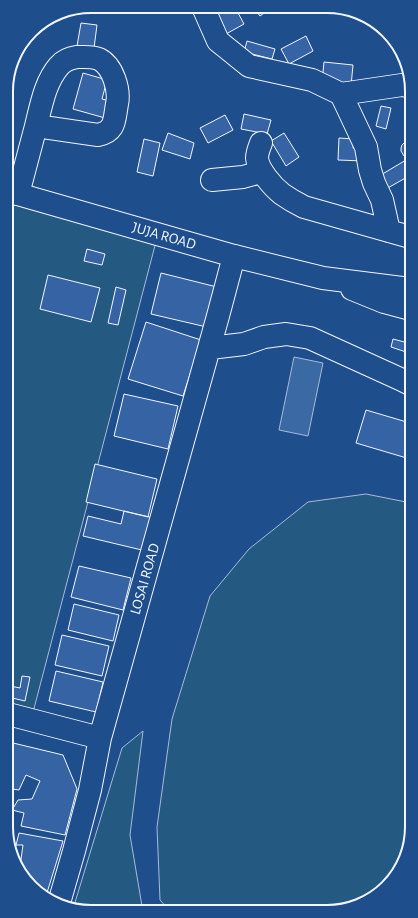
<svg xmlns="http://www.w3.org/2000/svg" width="418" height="918" viewBox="0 0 418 918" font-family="'Alegreya Sans',sans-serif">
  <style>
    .green { fill: #245a82; stroke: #a8bbd7 }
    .water { fill: #3b69a3; stroke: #a8bbd7 }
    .building { fill: #3563a3; stroke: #f2f6ff }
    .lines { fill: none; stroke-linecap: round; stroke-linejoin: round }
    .minor-casing { stroke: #f2f6ff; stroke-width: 24 }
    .major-casing { stroke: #f2f6ff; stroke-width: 24 }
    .minor { stroke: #1f4e8c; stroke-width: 22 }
    .major { stroke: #1f4e8c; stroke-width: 22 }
    .labels { text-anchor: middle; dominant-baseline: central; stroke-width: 3; stroke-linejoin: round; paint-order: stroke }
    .street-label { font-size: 15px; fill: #f2f6ff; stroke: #1f4e8c }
    .rim { fill: none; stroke: #f2f6ff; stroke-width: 2 }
  </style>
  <rect width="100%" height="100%" fill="#1f4e8c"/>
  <path class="green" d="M7,191l151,43 -127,486 -23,-6z
    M366,494l45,9 1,329 -18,47 -45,30 -180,1 -9,-10 -3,-73 15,-108 38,-123 39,-47 59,-47z
    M143,731l-13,104 12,71 3,4h-70l-2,-1 49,-161z"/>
  <path class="water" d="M294,357l29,6 -15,73 -29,-6z"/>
  <path class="building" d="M225,7h10l9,17 -18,10 -12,-22z
    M253,7h19l-12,9z
    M81,23l16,2 -3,23 -17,-2z
    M306,36l7,15 -24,13 -8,-15z
    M247,41l28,8 -3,10 -28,-7z
    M324,62l29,3 -2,21 -29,-4z
    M83,73l24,7 -5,19 8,2 -5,17 -32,-9z
    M381,106l10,2 -5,21 -10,-3z
    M244,114l27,6 -4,14 -26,-5z
    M225,115l8,15 -25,13 -8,-15z
    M168,133l26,10 -4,16 -28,-9z
    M284,133l15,24 -13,9 -15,-25z
    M339,138l15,1 -1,9 12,1 -1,12 -26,-1z
    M144,139l16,4 -7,33 -16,-4z
    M406,141h3v17l-5,-2 -3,-5v-3l1,-3z
    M406,160l3,6v10l-23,13 -7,-13z
    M87,249l18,5 -3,11 -18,-4z
    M161,273l60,15 -10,40 -60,-14z
    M48,275l52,13 -9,34 -51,-13z
    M116,287l10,3 -8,35 -10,-2z
    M146,322l55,18 -18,56 -55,-17z
    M393,339l15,4 -2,9 -15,-5z
    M124,394l54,12 -10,43 -54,-13z
    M366,410l44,13v36l-54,-16z
    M95,464l62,15 -9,38 -62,-15z
    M124,511l30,7 -8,33 -63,-15 5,-20 33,8z
    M79,566l52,12 -8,32 -52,-13z
    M74,604l45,11 -6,26 -45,-11z
    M62,635l47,11 -7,30 -47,-11z
    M56,671l47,11 -7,30 -47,-11z
    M22,676l8,1 -5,24 -17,-4 2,-11 10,2z
    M9,742l54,13 14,34 -12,46 -44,-9 3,-13 -12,-3 6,-10 14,-1 8,-18 -14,-6 -7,15 -7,-1 -3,-19z
    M9,831h3l-3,18z
    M19,833l44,8 -17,55 -11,-5 -15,-25 3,-21h-7z"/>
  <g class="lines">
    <defs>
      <path id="minor" d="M203,7l15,34 31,25 63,14 29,14 61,-9 7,1
        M341,94l25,53 4,23 4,13 8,17 7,31
        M261,143c-2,5 -4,10 -4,15 1,12 16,29 25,36 7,5 14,9 22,13l106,30
        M212,180l31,-3 18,-5
        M18,194c6,-23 12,-46 18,-68 5,-20 9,-44 23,-60 5,-6 11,-8 18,-9 7,0 15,-1 22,2 14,7 21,31 18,45 -3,16 -1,27 -19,31l-62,-9
        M210,348l34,-4 20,-7 22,-3 24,4 90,41 10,5
        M8,714l92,24
        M59,903l15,-52 16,-61 10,-52 118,-422 16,-60"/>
      <path id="major" d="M7,191l227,65 89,22 87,11
        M352,289l32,13 26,7"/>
    </defs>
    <use href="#minor" class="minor-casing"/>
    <use href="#major" class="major-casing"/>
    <use href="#minor" class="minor"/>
    <use href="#major" class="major"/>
  </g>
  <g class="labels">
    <g class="street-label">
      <text transform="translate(164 236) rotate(16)">JUJA ROAD</text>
      <text transform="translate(145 579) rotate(-74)">LOSAI ROAD</text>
    </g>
  </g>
  <path d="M0 0H418V918H0ZM91 13H327A78 78 0 0 1 405 91V827A78 78 0 0 1 327 905H91A78 78 0 0 1 13 827V91A78 78 0 0 1 91 13Z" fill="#1f4e8c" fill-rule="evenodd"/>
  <path class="rim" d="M91 13H327A78 78 0 0 1 405 91V827A78 78 0 0 1 327 905H91A78 78 0 0 1 13 827V91A78 78 0 0 1 91 13Z"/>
</svg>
